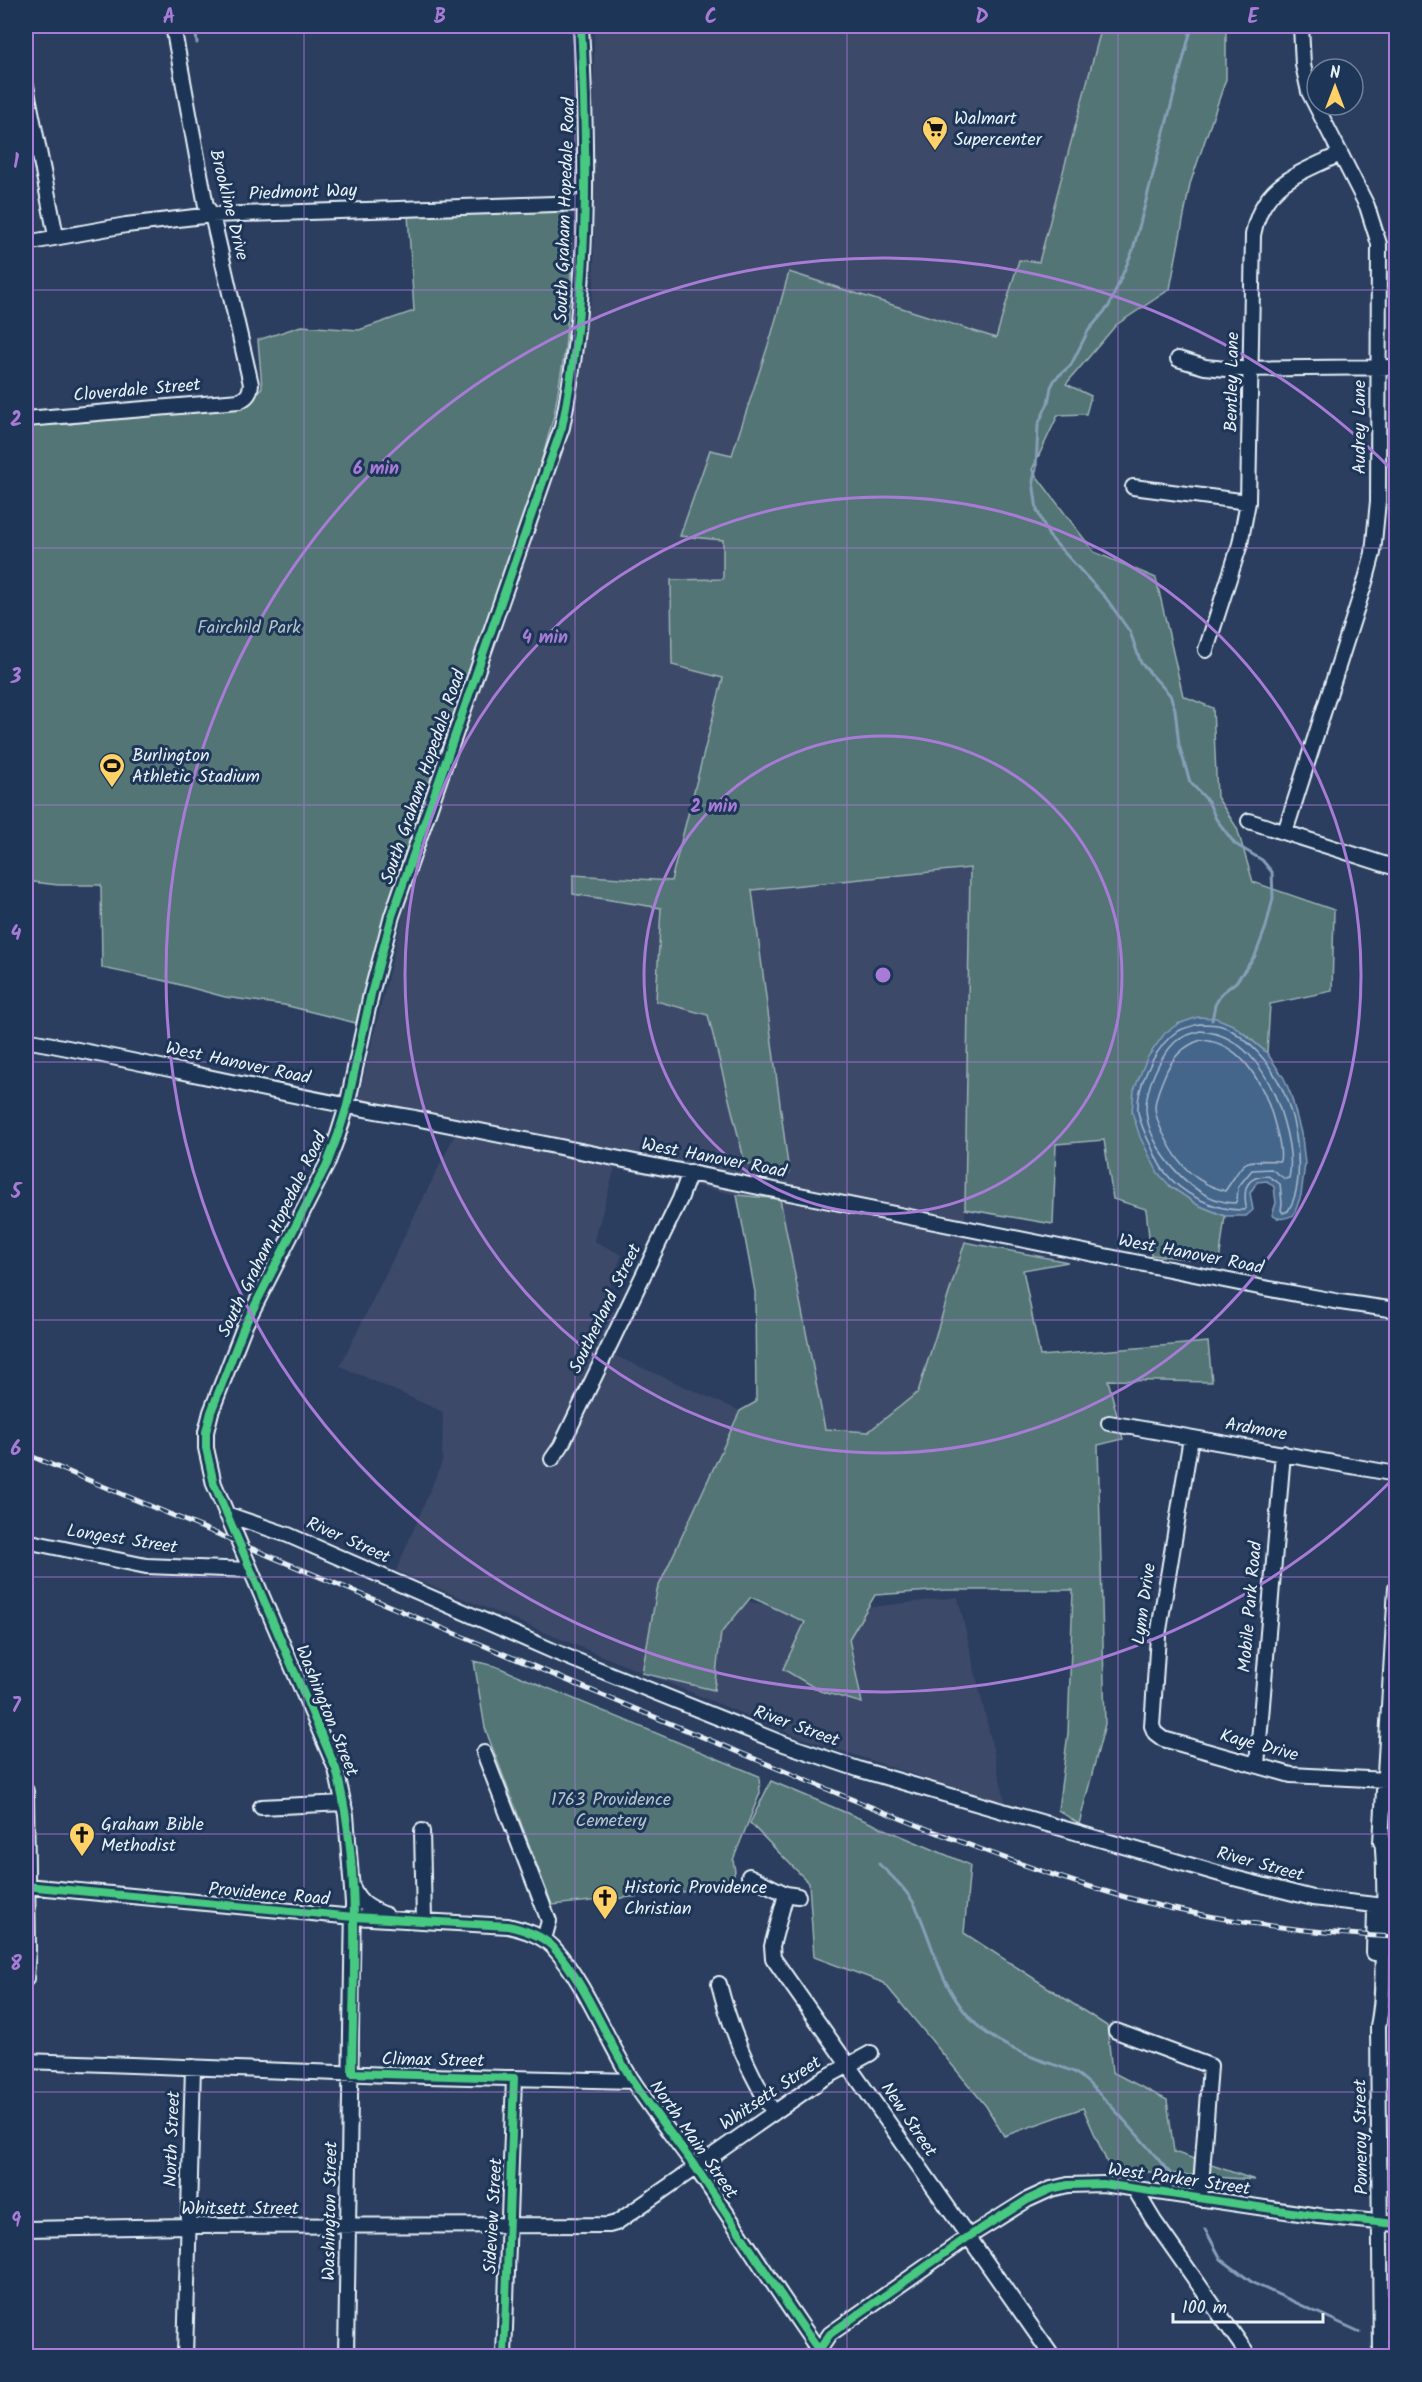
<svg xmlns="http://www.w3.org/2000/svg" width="1422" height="2382" viewBox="0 0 1422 2382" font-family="Kalam,sans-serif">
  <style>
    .built { fill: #3c4869 }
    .green { fill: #527474; stroke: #9db2b6; stroke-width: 1.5 }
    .water { fill: #45668b; stroke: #869eb7; stroke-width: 1.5 }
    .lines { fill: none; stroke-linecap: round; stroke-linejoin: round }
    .shore { stroke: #a7b9cc; stroke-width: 1.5 }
    .stream { stroke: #869eb7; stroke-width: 3 }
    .minor-casing { stroke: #e8f1f8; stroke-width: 18 }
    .minor { stroke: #1d3557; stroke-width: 14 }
    .rail-casing { stroke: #e8f1f8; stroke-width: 5 }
    .rail { stroke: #1d3557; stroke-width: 3; stroke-dasharray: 9; stroke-linecap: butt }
    .cycleway-casing { stroke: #1d3557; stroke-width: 11 }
    .cycleway { stroke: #46c982; stroke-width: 8 }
    .grid { fill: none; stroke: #a77bd6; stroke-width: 1.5; stroke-opacity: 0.55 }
    .ring { fill: none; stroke: #a77bd6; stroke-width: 3 }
    .labels { text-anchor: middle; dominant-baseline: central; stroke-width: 6; stroke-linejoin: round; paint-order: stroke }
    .poi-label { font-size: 18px; fill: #e8f1f8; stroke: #1d3557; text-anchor: start }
    .street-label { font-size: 18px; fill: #e8f1f8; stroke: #1d3557 }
    .park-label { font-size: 18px; fill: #b4c5ca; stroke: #1d3557 }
    .centre { fill: #a77bd6; stroke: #1d3557; stroke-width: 3 }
    .ring-label { font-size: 18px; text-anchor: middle; font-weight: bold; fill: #a77bd6; stroke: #1d3557; stroke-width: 6; stroke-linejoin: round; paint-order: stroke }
    .neatline { fill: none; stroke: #a77bd6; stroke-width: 2 }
    .grid-label { font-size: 20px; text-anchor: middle; font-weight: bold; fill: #a77bd6 }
  </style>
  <rect width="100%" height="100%" fill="#2b3e5f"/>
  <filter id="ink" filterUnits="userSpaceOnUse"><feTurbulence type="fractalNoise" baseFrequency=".0167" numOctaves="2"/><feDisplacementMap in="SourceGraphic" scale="12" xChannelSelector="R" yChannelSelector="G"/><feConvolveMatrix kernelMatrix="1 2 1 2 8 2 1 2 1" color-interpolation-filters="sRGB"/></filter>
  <g filter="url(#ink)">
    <path class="built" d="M594,26h508l-63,236 -20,-2 -41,138 -206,-65 -41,122 -21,-5 -29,86 42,4 1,40h-53l52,98 -52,204 -98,-6v18l88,13 -5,94 52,14 37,147 44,11 -37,-283 218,-22 -5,368 2,1 -49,155 -56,46 -37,-9 -45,-230 -43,-4 -122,-27 -21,73 28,14 -20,52 19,7 -12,39 131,58 -83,179 170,22 131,-15 48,208 -212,-70 -398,-164 46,-109 1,-50 -103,-46 122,-246 -104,-20 57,-234 90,-246 51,-156 38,-177z
      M1396,2008v199l-8,-1 1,-197z"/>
    <path class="green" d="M1102,26h124v53l-36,105 -20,105 -54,36 -50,59 25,12 -5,18 -28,1 -26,55 62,82 62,26 27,118 30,12 4,89 20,31 16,54 81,28 -2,81 -62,13 -3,49c-33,-28 -44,-43 -89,-29l-8,162 28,19 27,11 -6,46 -68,-7 -5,-46 -33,-10 -9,-59 -48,4 -3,80 -88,-15 5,-341 -218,22 37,283 -44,-10 -37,-148 -52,-14 5,-93 -88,-14v-19l98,6 52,-203 -51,-13 -1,-85 52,-1v-39l-43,-4 30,-86 22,5 40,-122 17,-61 207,66 23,-78 20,2z
      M562,209l9,34v34l-6,73 -11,65 -18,67 -101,290 -69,213 -10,38 -72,-18 -59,-8 -59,-16 -64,-13 -1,-83h-43l-32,-4v-455l45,-2 30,-5 63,-4 35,-8 47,-3 10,-8 6,-9 -4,-47 43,-14 58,4 55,-19 -6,-97z
      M737,1195l43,4 45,230 43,3 50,-40 47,-150 103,20 -45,8 17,86 168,-14 4,40 -104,-2 15,59 -25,6 7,279 -26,100 -21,-14 10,-77 5,-143h-128l-70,5 -26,44 13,64 -42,-12 -37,-22 22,-47 -54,-25 -30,36 -7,57 -72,-17 15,-83 83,-179 16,-9 -1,-110z
      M474,1661l21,5 264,110 1,17 -27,67 2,11 -5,16 -178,18 -67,-177z
      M771,1781l199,84 -6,68 143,93 5,46 55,28 7,52 81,28 -145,-11 -27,-61 -79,28 -18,-30 -102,-123 -70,-26 -5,-74 -59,-60z"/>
    <path class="water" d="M1198,1017l18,1 17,7 34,28 17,25 7,17 11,42 3,27 -4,31 -7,20c-8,3 -15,6 -22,0l4,-12 -2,-16 -7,-6 -10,1 -7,11 3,17 -7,6h-21l-27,-11 -28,-19 -12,-13 -18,-36 -8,-25 2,-22 13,-32 18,-25 13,-9z"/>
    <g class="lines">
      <path class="shore" d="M1199,1024c11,0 22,0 32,6 19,12 37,31 47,51 18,32 30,98 10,130l-5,2 -2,-3 1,-7 -2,-19 -12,-8c-21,0 -25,11 -22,31l-2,3c-29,1 -63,-16 -80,-39 -6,-7 -9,-17 -13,-25 -5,-10 -11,-23 -13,-34 -2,-24 15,-59 32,-75 8,-8 19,-10 29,-13z
        M1200,1031c48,3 73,50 84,92 5,18 9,37 5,55l-4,1 -14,-10 -19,1 -14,17 -1,13 -2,3c-41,0 -88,-55 -89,-94 0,-22 13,-51 29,-67 7,-6 16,-8 25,-11z
        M1201,1040c43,2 65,49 74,85 3,11 7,24 5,36 -41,-1 -32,-3 -55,30 -30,-8 -46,-26 -59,-52 -5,-9 -10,-21 -11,-31 0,-11 5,-21 9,-31 7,-18 18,-31 37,-37z"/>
      <path class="stream" d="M195,26l2,17
        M1192,26l-59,224 -24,56 -21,25 -17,34 -16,14 -4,8 -3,16 -10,22 -2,44 -3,12 4,29 12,26 57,62 24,34 11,31 29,32 5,14 4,36 11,37 18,19 8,18 19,25 27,16 10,12 1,26 -7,29 -11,29 -19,26 -14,11 -7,12 -3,15
        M879,1864c13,12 30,28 38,45 18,40 22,74 53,109 17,20 45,33 70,42 11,4 23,7 34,12 15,9 25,22 37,34 22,23 42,47 63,72
        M1205,2229l16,30 32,24 107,49
        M1390,2346l6,2"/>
      <defs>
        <path id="minor" d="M26,86l30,150
          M26,243l100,-18 86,-10 373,-12
          M1178,359l27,8 21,2 170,-2
          M26,419l213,-18c9,-4 11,-8 12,-17l-39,-169 -6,-9 -33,-180
          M1133,487l115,15
          M1206,650l34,-106 8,-42 5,-267c9,-51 45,-61 87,-81
          M1249,821l147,47
          M1285,832l81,-253 7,-26 5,-52 1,-257 -12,-38 -58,-114 -6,-27 -2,-39
          M26,1040c130,24 259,56 389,78l844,169 81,15 56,8
          M1109,1423l287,51
          M1191,1438l-33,198 -6,90 3,7 8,6 128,36 95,5
          M552,1459l9,-13 119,-247 10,-27
          M226,1514l62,21 272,119 224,90 77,26 373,108 79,20 62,7
          M26,1541l120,25 104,4
          M484,1753l65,168 -5,18
          M1257,1765l26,-312
          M26,1791l2,159 -2,29
          M261,1807l83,-4
          M422,1831l2,89
          M1381,1842l15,-255
          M749,1876l37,18 12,2
          M26,1886l328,31 154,9c17,4 33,9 45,21 32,35 53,92 79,133 20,30 43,59 64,88 43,62 83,127 127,188
          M353,1888c7,16 18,21 33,27
          M786,1894l-14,52 1,12 279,398
          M1374,1953l1,-44
          M719,1984c12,47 29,88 55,129
          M1116,2031l94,35 -10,133
          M26,2061l364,14 243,6
          M1134,2188l20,33 95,135
          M26,2229l162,-3 421,-1 7,-2 205,-143 50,-27
          M185,2356l8,-289
          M346,2356l7,-453 -7,-88 -10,-46 -122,-285 -8,-36v-16l5,-20 33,-85 83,-163 11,-29 9,-29 24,-112 21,-78 170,-489c27,-132 26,-267 19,-401
          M504,2356l10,-278
          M810,2356l9,-6 11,-16 138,-97 59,-37 24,-11 17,-4 35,-1 216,32 77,8
          M1381,2356l-3,-330c6,-27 4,-55 5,-83 2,-37 2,-73 -1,-110"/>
      </defs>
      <use href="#minor" class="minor-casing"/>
      <use href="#minor" class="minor"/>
      <defs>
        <path id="rail" d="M26,1454l820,343c84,33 168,67 255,93 90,28 202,43 295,47"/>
      </defs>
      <use href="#rail" class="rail-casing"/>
      <use href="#rail" class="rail"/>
      <defs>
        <path id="cycleway" d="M26,1886l328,31 154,9c17,4 33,9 45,21 32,35 53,92 79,133 20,30 43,59 64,88 43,62 83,127 127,188
          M504,2356l10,-278 -162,-5c1,-100 10,-206 -16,-304l-122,-285 -8,-36v-16l5,-20 33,-85 83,-163 11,-29 9,-29 24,-112 21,-78 170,-489c27,-132 26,-267 19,-401
          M810,2356l9,-6 11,-16 138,-97 59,-37 24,-11 17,-4 35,-1 216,32 77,8"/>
      </defs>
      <use href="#cycleway" class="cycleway-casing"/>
      <use href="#cycleway" class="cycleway"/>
    </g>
  </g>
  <path class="grid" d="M304,26v2330M575,26v2330M847,26v2330M1118,26v2330M26,290h1370M26,548h1370M26,805h1370M26,1062h1370M26,1320h1370M26,1577h1370M26,1834h1370M26,2092h1370"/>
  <g class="ring">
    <circle cx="883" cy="975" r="239"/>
    <circle cx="883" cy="975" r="478"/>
    <path d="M1394 1478A717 717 0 1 1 1394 472"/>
  </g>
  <defs>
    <symbol id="supermarket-pin" viewBox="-11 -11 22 30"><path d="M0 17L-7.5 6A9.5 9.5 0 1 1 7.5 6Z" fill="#ffd166" stroke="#1d3557"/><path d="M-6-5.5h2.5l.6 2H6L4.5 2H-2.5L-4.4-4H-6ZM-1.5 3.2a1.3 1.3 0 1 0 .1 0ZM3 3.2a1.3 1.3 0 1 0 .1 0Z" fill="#111"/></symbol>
    <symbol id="stadium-pin" viewBox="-11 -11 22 30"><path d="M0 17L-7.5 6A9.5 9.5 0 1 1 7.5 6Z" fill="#ffd166" stroke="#1d3557"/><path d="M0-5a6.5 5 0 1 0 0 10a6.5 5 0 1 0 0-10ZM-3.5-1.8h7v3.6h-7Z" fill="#111"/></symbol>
    <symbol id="church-pin" viewBox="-11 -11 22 30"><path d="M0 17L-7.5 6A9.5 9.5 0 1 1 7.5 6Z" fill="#ffd166" stroke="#1d3557"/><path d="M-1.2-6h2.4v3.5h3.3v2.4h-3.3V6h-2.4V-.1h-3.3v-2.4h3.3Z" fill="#111"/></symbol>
  </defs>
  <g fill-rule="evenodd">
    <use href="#supermarket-pin" x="920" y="114" width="30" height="40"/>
    <use href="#stadium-pin" x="97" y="751" width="30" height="40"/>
    <use href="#church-pin" x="67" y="1820" width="30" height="40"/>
    <use href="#church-pin" x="590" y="1883" width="30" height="40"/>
  </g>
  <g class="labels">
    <g class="poi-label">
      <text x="954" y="119">Walmart<tspan x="954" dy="21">Supercenter</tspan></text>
      <text x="132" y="756">Burlington<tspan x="132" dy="21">Athletic Stadium</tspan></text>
      <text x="101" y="1825">Graham Bible<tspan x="101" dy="21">Methodist</tspan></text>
      <text x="624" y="1888">Historic Providence<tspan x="624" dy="21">Christian</tspan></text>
    </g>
    <g class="street-label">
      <text transform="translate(303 193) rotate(-2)">Piedmont Way</text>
      <text transform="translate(228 205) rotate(76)">Brookline Drive</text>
      <text transform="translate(566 210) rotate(-88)">South Graham Hopedale Road</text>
      <text transform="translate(1233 382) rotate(-89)">Bentley Lane</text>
      <text transform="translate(137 391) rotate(-5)">Cloverdale Street</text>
      <text transform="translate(1360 427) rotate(-90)">Audrey Lane</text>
      <text transform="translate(424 777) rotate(-71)">South Graham Hopedale Road</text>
      <text transform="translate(238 1064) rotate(12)">West Hanover Road</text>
      <text transform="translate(714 1159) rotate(11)">West Hanover Road</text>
      <text transform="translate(273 1235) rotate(-64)">South Graham Hopedale Road</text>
      <text transform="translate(1191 1255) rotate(11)">West Hanover Road</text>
      <text transform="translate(606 1309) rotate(-64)">Southerland Street</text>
      <text transform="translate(1256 1430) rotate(10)">Ardmore</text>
      <text transform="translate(122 1540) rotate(9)">Longest Street</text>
      <text transform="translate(348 1541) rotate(24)">River Street</text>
      <text transform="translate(1145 1604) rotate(-82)">Lynn Drive</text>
      <text transform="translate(1251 1607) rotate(-85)">Mobile Park Road</text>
      <text transform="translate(326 1711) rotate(68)">Washington Street</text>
      <text transform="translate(796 1727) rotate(20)">River Street</text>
      <text transform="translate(1259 1746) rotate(15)">Kaye Drive</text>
      <text transform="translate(1260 1865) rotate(15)">River Street</text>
      <text transform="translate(269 1895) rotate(5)">Providence Road</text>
      <text transform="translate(433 2061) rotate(1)">Climax Street</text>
      <text transform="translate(771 2094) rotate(-34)">Whitsett Street</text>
      <text transform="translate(908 2120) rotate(56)">New Street</text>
      <text transform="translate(1362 2137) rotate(-91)">Pomeroy Street</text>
      <text transform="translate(173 2139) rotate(-88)">North Street</text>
      <text transform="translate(693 2140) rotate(55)">North Main Street</text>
      <text transform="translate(1179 2180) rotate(8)">West Parker Street</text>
      <text x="240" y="2209">Whitsett Street</text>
      <text transform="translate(331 2211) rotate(-89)">Washington Street</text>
      <text transform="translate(494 2216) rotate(-87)">Sideview Street</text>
    </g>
    <g class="park-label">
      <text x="249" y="628">Fairchild Park</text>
      <text x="611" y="1800">1763 Providence<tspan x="611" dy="21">Cemetery</tspan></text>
    </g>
  </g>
  <circle cx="883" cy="975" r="9" class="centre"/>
  <g class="ring-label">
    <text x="376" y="474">6 min</text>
    <text x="545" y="643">4 min</text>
    <text x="714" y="812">2 min</text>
  </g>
  <rect width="1422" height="2382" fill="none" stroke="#1d3557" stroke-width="66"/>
  <g transform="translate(1335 87)"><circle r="28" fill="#1d3557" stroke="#6e8097" stroke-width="1.5"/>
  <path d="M0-4.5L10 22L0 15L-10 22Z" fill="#ffd166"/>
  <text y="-9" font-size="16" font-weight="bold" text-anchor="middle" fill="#e8f1f8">N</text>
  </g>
  <path d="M1173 2313v9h150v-9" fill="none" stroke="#e8f1f8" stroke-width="3"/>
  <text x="1182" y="2313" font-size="18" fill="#e8f1f8" stroke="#1d3557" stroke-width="4.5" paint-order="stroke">100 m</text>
  <rect x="33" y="33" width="1356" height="2316" class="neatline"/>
  <g class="grid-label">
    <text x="169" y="23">A</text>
    <text x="440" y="23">B</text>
    <text x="711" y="23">C</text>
    <text x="982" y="23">D</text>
    <text x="1253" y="23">E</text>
    <text x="16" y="168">1</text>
    <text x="16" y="426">2</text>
    <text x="16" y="683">3</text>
    <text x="16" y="940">4</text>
    <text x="16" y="1198">5</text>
    <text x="16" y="1455">6</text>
    <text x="16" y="1712">7</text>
    <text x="16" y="1970">8</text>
    <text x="16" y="2227">9</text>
  </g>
</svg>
